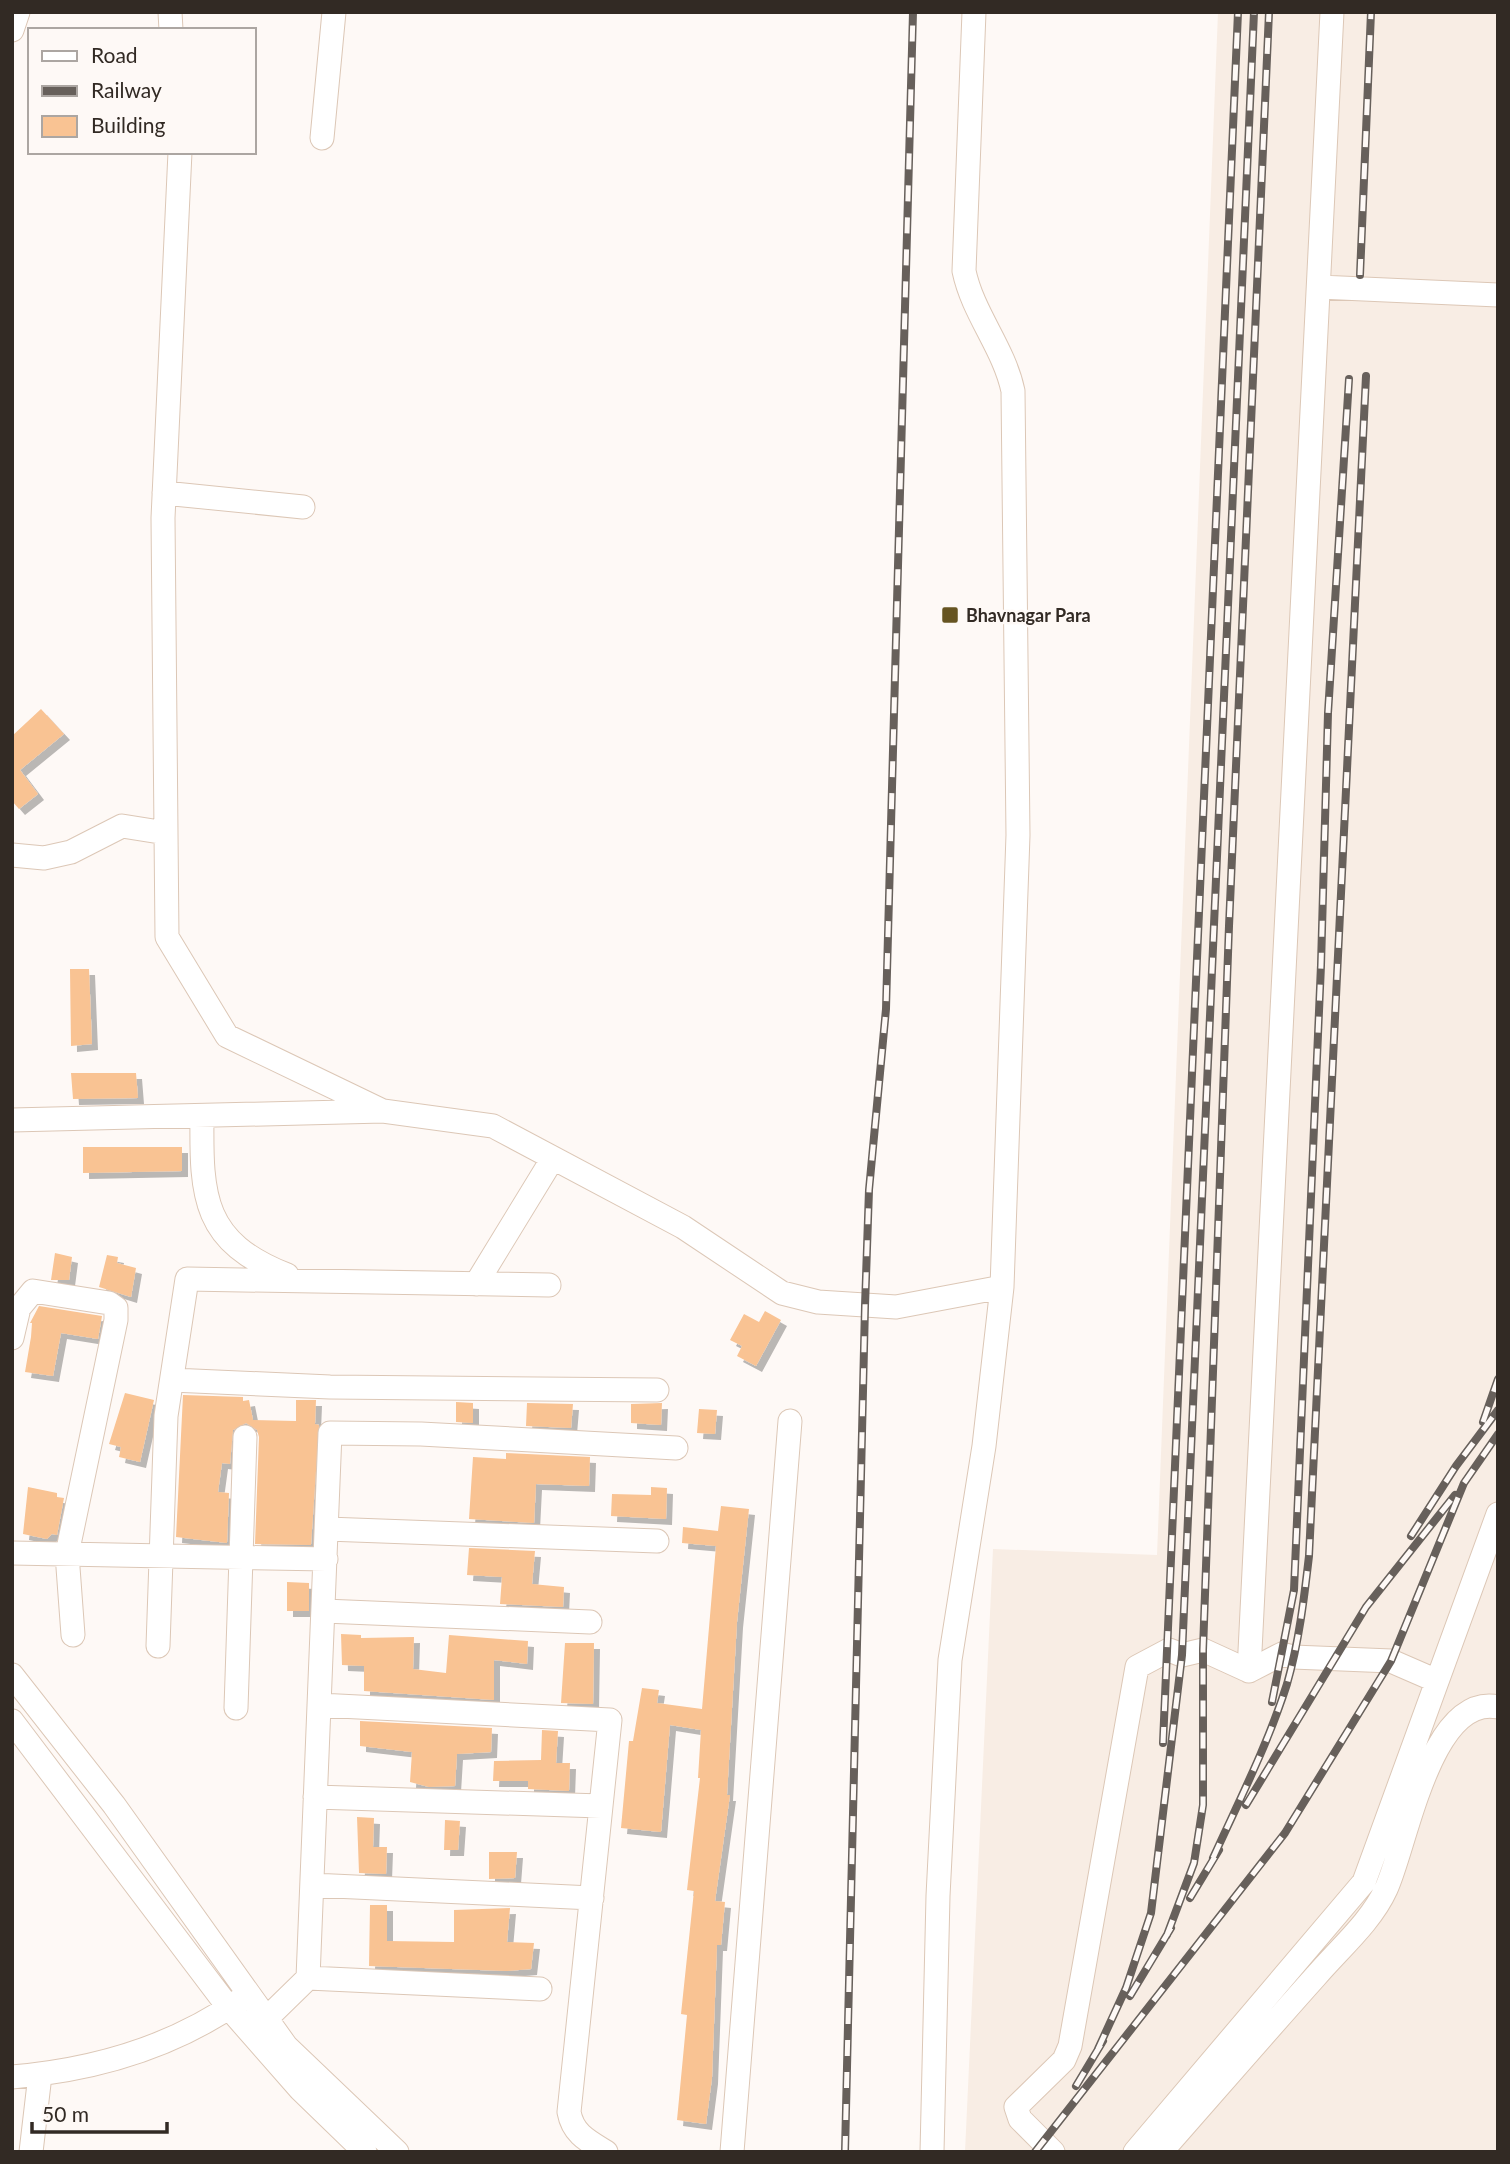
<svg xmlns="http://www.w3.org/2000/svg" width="1510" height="2164" viewBox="0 0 1510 2164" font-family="Lato,sans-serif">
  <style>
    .built { fill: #f8ede4 }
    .building { fill: #f9c393; filter: url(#shadow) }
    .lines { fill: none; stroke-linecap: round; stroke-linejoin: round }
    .minor-casing { stroke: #dcc7b6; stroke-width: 25 }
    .minor { stroke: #fff; stroke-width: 23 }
    .rail-casing { stroke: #67605b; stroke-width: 8 }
    .rail { stroke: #fef9f6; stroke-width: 5; stroke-dasharray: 16; stroke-linecap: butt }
    .poi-dot { fill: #665421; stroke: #fef9f6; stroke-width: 2.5 }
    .labels { text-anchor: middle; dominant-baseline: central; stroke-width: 5; stroke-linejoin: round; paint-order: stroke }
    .poi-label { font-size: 18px; font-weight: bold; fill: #322a24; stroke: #fef9f6; text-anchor: start }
  </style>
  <defs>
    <filter id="shadow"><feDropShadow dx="6" dy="6" stdDeviation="0" flood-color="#0004"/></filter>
  </defs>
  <rect width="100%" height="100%" fill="#fef9f6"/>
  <path class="built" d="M1218,12h280v2140h-533l28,-603 164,6z"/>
  <path class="building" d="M41,709l23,25 -44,36 18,24 -19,15 -7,-8v-65z
    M70,969h19l3,75 -21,2z
    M71,1073h65l2,25 -65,1z
    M83,1147h99v24l-99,2z
    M55,1253l17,4 -3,23h-18z
    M107,1255l11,2 -1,6 19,5 -5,29 -32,-10z
    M39,1306l63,10 -4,23 -37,-6 -8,43 -28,-4 6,-35 1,-14h-2z
    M765,1311l16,9 -25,46 -19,-10 5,-10 -12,-6 14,-26 15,8z
    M125,1393l29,7 -14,62 -21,-5 2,-10 -12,-3z
    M183,1395l60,2v4l6,-1 4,20 43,1v-21h20l-1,24 4,1 -8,120 -56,-1 4,-107 -2,-7 -11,-7 -13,7 -3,34 -8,-1 -4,29 11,1 -2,50 -51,-6z
    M456,1402l17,1v20l-17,-1z
    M527,1403l46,1 -2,24 -45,-2z
    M662,1403l-1,22 -30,-2v-19z
    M699,1409l18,1 -2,24 -18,-1z
    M506,1453l84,4 -1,29 -53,-2 -2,39 -65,-4 4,-62 33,2z
    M28,1487l29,6v4l7,1 -7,37 -5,-1 -5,5 -24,-5z
    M651,1487l16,1 -1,31 -55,-3 1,-22 39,1z
    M721,1506l28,3 -12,113 -10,173h3l-15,106 10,1 -4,43h-4l-5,133 -6,46 -29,-4 10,-105 -6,-1 13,-123 -7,-1 13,-112h-2l3,-48 -31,-5 -9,107 -40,-4 8,-87h4l9,-53 17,2 -2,13 45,6 14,-163 -34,-3 1,-16 35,4z
    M469,1548l66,3 -3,33 32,3 -1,20 -63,-3 2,-27 -35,-2z
    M287,1582l22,1v28h-22z
    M341,1634l20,1v3l53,-1 -1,32 33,4 3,-38 79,6 -1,23 -33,-4v40l-130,-9v-25l-22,-1z
    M565,1643h29l-1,61 -32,-1z
    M360,1721l132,7 -1,24 -34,2 -2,32 -26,1 -19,-5 2,-30 -52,-6z
    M542,1730l16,1 -2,32h14l-1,28 -41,-2v-8h-35l1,-20 47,-1z
    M357,1817l17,1 -1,29h14l-1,27 -27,-1z
    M445,1820l15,1 -2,29h-14z
    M489,1852h28l-2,26 -26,1z
    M370,1905h17v36l67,1v-32l56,-2 -3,34 27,1 -3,26 -24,2 -138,-5z"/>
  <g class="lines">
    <defs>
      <path id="minor" d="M170,12l1,18
        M12,30l6,-18
        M322,138l12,-126
        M180,152l-17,366 4,419 60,99 156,75
        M1319,287l179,8
        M164,493l139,14
        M12,855l32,3 27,-6 51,-26 44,7
        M202,1116c-1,82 1,126 85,159
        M12,1120l371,-9 110,15 190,101 99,66 36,9 78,5 106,-20
        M476,1284l77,-126
        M12,1338l7,-30 14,-17 76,12 7,5v12l-49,234 6,81
        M172,1380l158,7 327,3
        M327,1529l330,12
        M12,1553l314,6
        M324,1611l266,11
        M158,1646l8,-230 21,-137 362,6
        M1249,1671l83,-1659
        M12,1675l102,130 172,241 111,106
        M319,1705l291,15 -41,392c4,22 19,29 37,40
        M236,1708l9,-271
        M12,1721l217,287 71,81 65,63
        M315,1797l286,9
        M312,1885l280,13
        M308,1978l22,-545 91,1 255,14
        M266,2019l42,-41 232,11
        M12,2077c82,-7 160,-29 228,-77
        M31,2152l9,-77
        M732,2152l58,-731
        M932,2152l6,-256 12,-236 34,-214 18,-159 16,-452 -5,-444c-9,-43 -40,-77 -49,-120l10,-259
        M1053,2152l-33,-33 -4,-12 48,-47 6,-14 67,-379 32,-17 13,5 21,-5 46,21 33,-17 11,3 98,4 46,20
        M1135,2152l229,-270 134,-368
        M1161,2152c52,-59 103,-118 155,-176 23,-27 55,-54 70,-87 20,-42 44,-196 112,-182"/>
    </defs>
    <use href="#minor" class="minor-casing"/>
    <use href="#minor" class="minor"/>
    <defs>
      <path id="rail" d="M1360,275l11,-263
        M1483,1422l15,-43
        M1411,1536l45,-70 42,-56
        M1272,1702l22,-112 27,-625 7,-252 21,-334
        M1163,1743l75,-1731
        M1246,1805l120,-198 89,-112
        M1213,1858c26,-57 55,-114 74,-174 12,-42 17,-85 22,-128l57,-1180
        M1190,1898l29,-48
        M1167,1935l27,-72 9,-58v-155l26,-724 40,-914
        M1130,1996l41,-68
        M1098,2049l28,-61 25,-75 31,-258 72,-1643
        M1076,2086l27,-45
        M845,2152l20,-846 4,-116 17,-181 27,-997
        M1035,2152l250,-319 106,-172 73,-178 34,-49"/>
    </defs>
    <use href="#rail" class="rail-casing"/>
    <use href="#rail" class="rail"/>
  </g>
  <rect class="poi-dot" x="941" y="606" width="18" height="18" rx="3.5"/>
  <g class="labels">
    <g class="poi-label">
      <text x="966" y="615">Bhavnagar Para</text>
    </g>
  </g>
  <rect width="1510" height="2164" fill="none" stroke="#322a24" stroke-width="28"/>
  <rect x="28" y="28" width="228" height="126" fill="#fef9f6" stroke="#aca6a2" stroke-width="2"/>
  <rect x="42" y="51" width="35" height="10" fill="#ffffff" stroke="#aca6a2" stroke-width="2"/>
  <text x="91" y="63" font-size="21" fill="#322a24">Road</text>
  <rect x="42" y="86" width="35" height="10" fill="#67605b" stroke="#aca6a2" stroke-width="2"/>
  <text x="91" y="98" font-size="21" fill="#322a24">Railway</text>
  <rect x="42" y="116" width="35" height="21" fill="#f9c393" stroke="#aca6a2" stroke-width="2"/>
  <text x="91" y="133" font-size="21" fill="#322a24">Building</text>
  <path d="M32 2122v10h135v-10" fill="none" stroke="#322a24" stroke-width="3.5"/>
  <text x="42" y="2122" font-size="21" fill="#322a24" stroke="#fef9f6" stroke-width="5" paint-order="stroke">50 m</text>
</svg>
